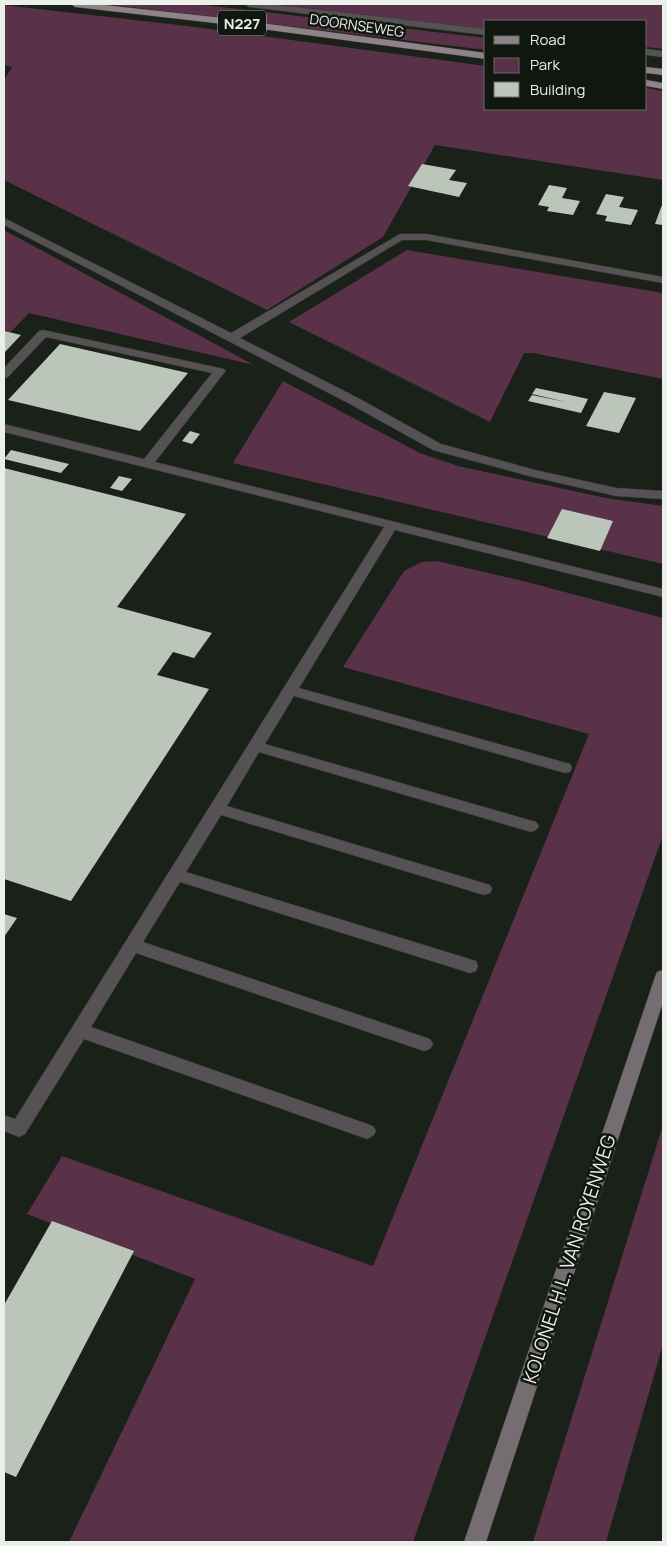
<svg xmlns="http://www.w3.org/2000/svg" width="667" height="1546" viewBox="0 0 667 1546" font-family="Manrope,sans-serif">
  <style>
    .green { fill: #593149 }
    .building { fill: #bbc5b9 }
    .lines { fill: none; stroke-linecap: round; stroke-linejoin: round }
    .lane-casing { stroke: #363e35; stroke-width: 1 }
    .street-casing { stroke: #363e35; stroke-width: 1 }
    .secondary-casing { stroke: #363e35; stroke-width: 1 }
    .primary-casing { stroke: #363e35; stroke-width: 1 }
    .lane { fill: #565154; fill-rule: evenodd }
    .street { fill: #565154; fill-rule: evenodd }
    .secondary { fill: #766d72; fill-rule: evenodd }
    .primary { fill: #8f8389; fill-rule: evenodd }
    .labels { text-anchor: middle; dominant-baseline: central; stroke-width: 5; stroke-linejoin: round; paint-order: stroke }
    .far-street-label { font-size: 14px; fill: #eaefe9; stroke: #10170f }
    .shield { fill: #10170f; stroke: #a9aea8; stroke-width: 1 }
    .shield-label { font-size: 15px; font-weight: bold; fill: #eaefe9 }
    .near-street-label { font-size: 19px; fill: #eaefe9; stroke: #10170f }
  </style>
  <rect width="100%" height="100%" fill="#192118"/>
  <path class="green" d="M105,4h91l290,34v12z
    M272,4h391v45l-17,-2v-26h-160v8z
    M4,5l183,21 299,40v43h160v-21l17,3v89l-228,-35 -52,92 -116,73 -263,-130v-100l8,-13 -8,-2z
    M4,230l250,135 -225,-52 -25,26z
    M407,250l256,43v86l-130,-26h-9l-34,69 -201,-100z
    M283,381l137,72 38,13 148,32 57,8v58l-430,-101z
    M437,561l90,21 136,36v217l-250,707h-344l126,-263 -168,-65 35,-58 311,110 216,-532 -246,-67 61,-96 18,-9z
    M663,1125v219l-57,198h-73z"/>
  <path class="building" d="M422,164l34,6 -7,10 18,3 -8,14 -51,-11z
    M549,185l18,3 -5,10 18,3 -7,14 -26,-4 2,-4 -11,-2z
    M606,194l18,3 -5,10 19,3 -7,15 -26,-4 2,-5 -11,-2z
    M663,203v22l-8,-1 5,-14z
    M4,331l17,4 -16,17h-1z
    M60,344l128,29 -48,58 -132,-31z
    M536,388l34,7 18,4 -7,14 -53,-12 4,-6 34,7 -34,-8z
    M604,392l32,6 -17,35 -33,-7z
    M190,431l10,3 -8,10 -10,-3z
    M11,450l58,14 -8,9 -57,-14z
    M4,468l182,46 -69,93 95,26 -18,25 -21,-6 -16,23 52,14 -138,212 -67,-22z
    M119,476l13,3 -10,12 -12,-3z
    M562,509l51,12 -13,30 -53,-13z
    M4,914l13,4 -13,19z
    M52,1221l82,30 -118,226 -12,-5v-167z"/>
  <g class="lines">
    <defs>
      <path id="lane" d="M4,218l227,115 169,-99h26l237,43v6l-237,-43h-24l-162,98 118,60 83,46 94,26 81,18 47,3v8l-47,-3 -87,-20 -96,-26 -83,-46 -346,-179z
        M43,330l181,39 2,2 -2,2 -69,89 508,127v8l-268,-67 -96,158 271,76 2,4 -2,4 -5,1 -271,-77 -29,48 271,78 3,4 -3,4 -5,2 -272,-80 -32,54 263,79 2,4 -2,4 -6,2 -263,-80 -35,57 290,89 2,5 -2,5 -6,2 -290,-91 -37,60 287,97 3,5 -3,5 -6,2 -288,-98 -45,74 282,99 3,5 -3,5 -6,3 -283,-100 -59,95 -6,3 -15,-6v-16l11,4 369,-592 -380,-95v-8l140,35 68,-86 -166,-36 -38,40 -4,1v-10l35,-37z"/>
      <path id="street" d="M245,4h24l217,25v6l-237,-28z
        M646,49l17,2v6l-17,-2z"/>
      <path id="secondary" d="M663,970v32l-177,540h-22l191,-565 2,-5z"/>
      <path id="primary" d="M71,4h24l137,15 254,34v6l-254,-34 -157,-18z
        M646,67l17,2v6l-17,-2z
        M646,80l17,3v6l-17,-3z"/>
    </defs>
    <use href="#lane" class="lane-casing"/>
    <use href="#street" class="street-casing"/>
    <use href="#secondary" class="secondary-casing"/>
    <use href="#primary" class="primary-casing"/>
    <use href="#lane" class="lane"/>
    <use href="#street" class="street"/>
    <use href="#secondary" class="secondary"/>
    <use href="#primary" class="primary"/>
  </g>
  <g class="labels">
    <g class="far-street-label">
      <text transform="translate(357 25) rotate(8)">DOORNSEWEG</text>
    </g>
    <rect class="shield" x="218" y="10.5" width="48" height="25" rx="4"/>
    <g class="shield-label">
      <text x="242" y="23">N227</text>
    </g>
    <g class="near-street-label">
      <text transform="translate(569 1259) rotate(-72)">KOLONEL H.L. VAN ROYENWEG</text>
    </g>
  </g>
  <rect width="667" height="1546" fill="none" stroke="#eaefe9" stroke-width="10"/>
  <rect x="484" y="20" width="162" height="90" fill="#10170f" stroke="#676d66"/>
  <rect x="494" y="36" width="25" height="8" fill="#8f8389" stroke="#676d66"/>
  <text x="530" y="45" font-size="15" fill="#eaefe9">Road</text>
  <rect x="494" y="58" width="25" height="15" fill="#593149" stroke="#676d66"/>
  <text x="530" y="70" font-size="15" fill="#eaefe9">Park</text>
  <rect x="494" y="82" width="25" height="15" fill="#bbc5b9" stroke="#676d66"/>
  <text x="530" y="95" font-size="15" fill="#eaefe9">Building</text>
</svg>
